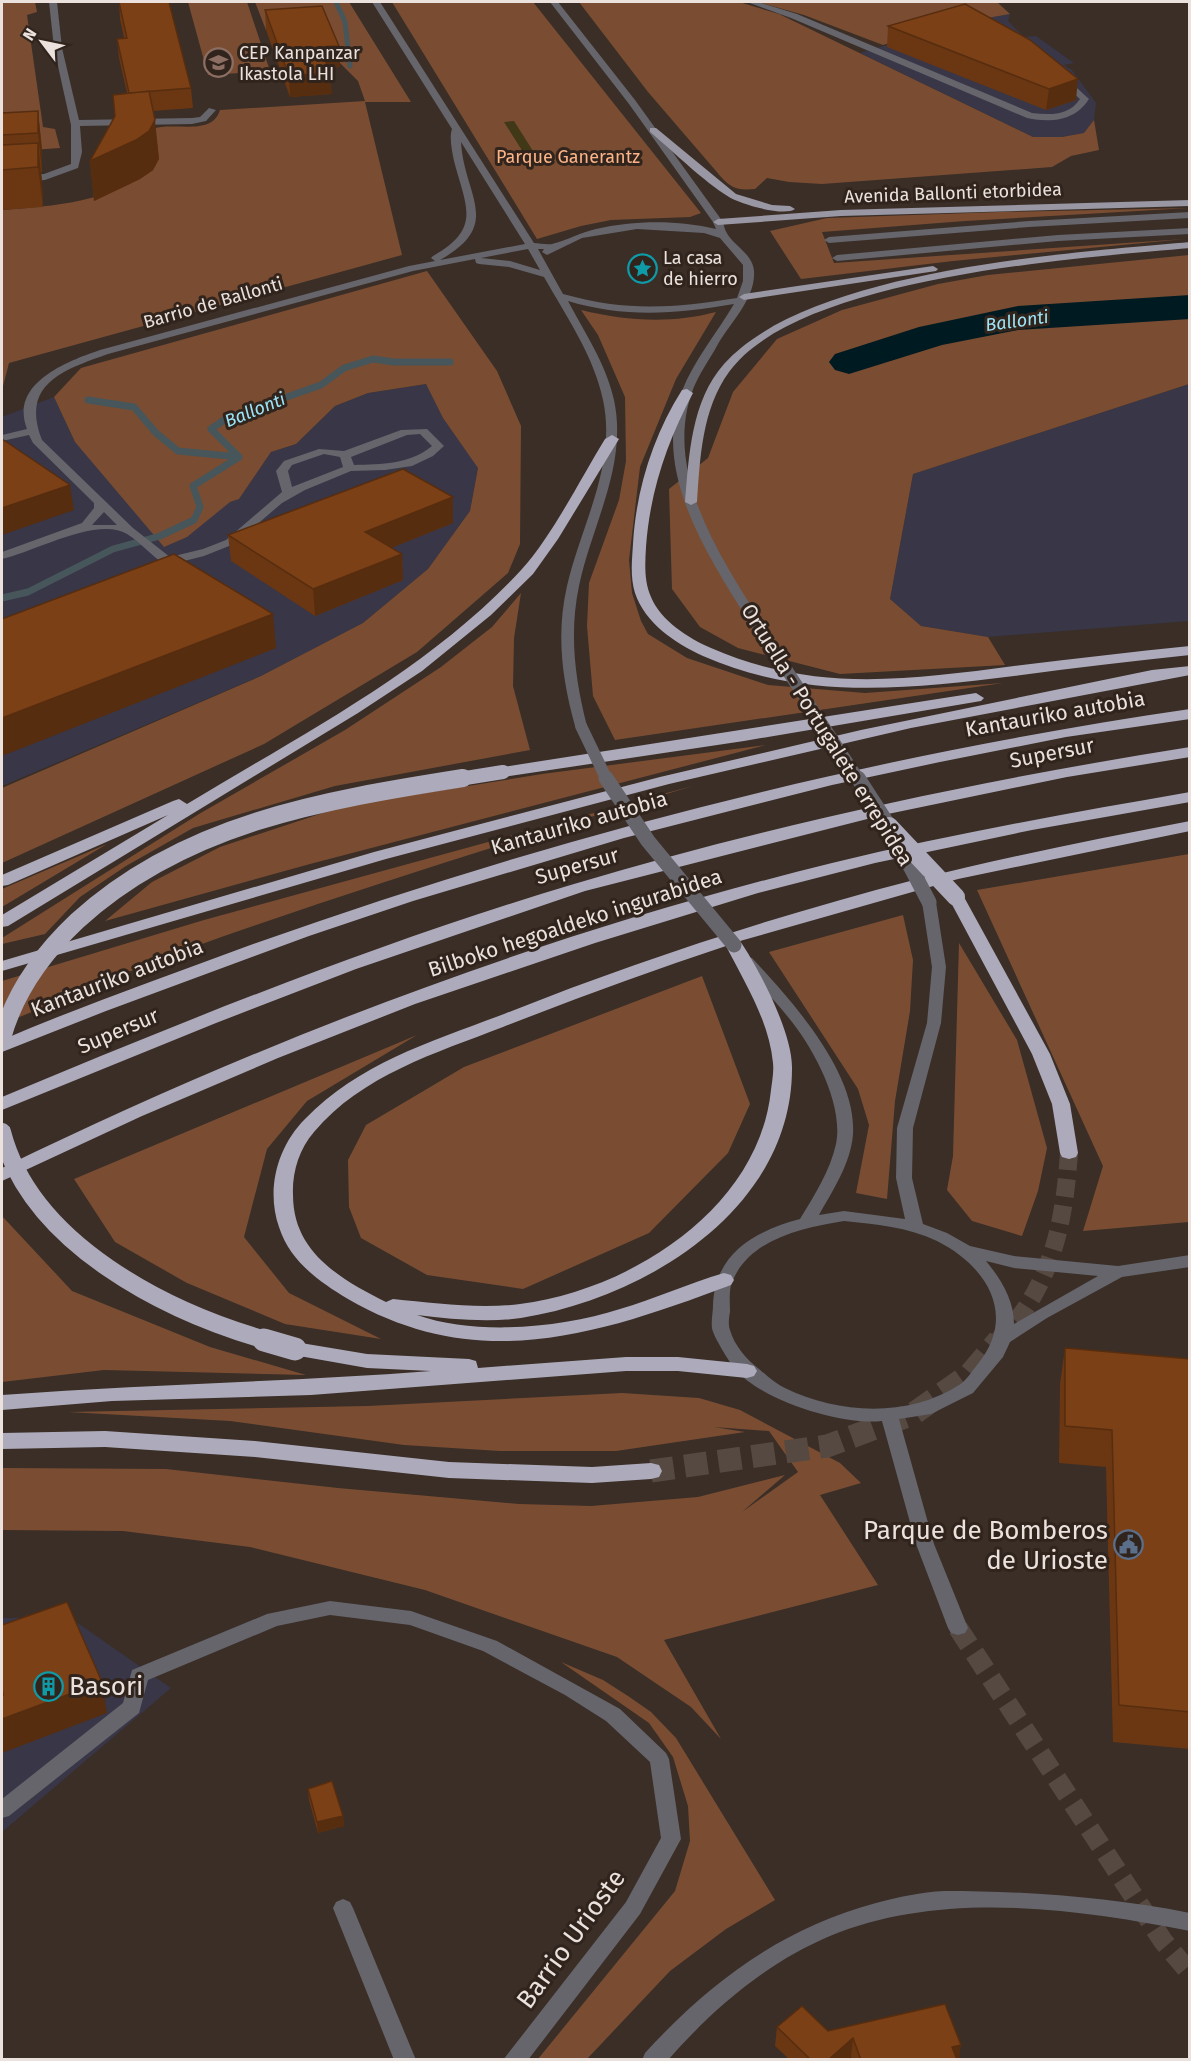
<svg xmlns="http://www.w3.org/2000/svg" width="1191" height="2061" viewBox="0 0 1191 2061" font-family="'Fira Sans',sans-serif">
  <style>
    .industrial { fill: #383647 }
    .green { fill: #7a4d32 }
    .sand { fill: #413818 }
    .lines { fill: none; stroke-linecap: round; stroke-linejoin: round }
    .stream-far1 { stroke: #46565a; stroke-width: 5 }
    .stream { stroke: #46565a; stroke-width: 7 }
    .river { fill: #001a21; fill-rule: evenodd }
    .minor-tunnel { stroke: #554942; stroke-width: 20; stroke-dasharray: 20 10; stroke-linecap: butt }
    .highway-tunnel-far1 { stroke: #554942; stroke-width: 18; stroke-dasharray: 18 9; stroke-linecap: butt }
    .highway-tunnel { stroke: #554942; stroke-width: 23; stroke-dasharray: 23 11; stroke-linecap: butt }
    .minor { fill: #65656b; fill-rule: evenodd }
    .major { fill: #9997a4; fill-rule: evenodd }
    .highway { fill: #adabbb; fill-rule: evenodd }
    .minor-bridge-far1 { stroke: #65656b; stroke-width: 12 }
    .minor-bridge { stroke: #65656b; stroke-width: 15 }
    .highway-bridge-far2 { stroke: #adabbb; stroke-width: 14 }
    .highway-bridge-far1 { stroke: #adabbb; stroke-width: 18 }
    .highway-bridge { stroke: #adabbb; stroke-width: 23 }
    .wall { fill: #6b3713 }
    .shaded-wall { fill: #572d0f }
    .building { fill: #7c4016; stroke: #572d0f; stroke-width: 1.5 }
    .labels { text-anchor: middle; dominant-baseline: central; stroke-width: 6; stroke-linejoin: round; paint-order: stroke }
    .far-poi-label { font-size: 18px; fill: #ebe2de; stroke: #30241d; text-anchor: start }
    .far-park-label { font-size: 18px; fill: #fdb488; stroke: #30241d }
    .far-street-label { font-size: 18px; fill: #ebe2de; stroke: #30241d }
    .far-water-label { font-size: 18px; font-style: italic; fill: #9ce5f8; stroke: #30241d }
    .street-label { font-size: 21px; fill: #ebe2de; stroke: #30241d }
    .near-poi-label { font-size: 26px; fill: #ebe2de; stroke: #30241d; text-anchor: end }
    .near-street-label { font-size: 26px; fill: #ebe2de; stroke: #30241d }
  </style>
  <rect width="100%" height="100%" fill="#3a2e27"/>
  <path class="industrial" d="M1010,14l-2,7 16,16 12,-1 38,27 -10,2 8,5 24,33 -2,17 -9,13 -23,4h-29l-173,-84 99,-30z
    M426,384l17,34 35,49 -8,44 -42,58 -65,54 -102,53 -259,110v-369l52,-20 21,45 155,60 9,-3 32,-47 25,-8 39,-38 33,-13z
    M1189,384v237l-201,16 -67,-11 -31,-27 23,-125z
    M69,1617l102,71 -169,144v-214z"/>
  <path class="green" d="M2,2h33l2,10 -10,3 16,112 12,2 5,19 -58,4z
    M188,2h59l23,69 -62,4z
    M255,2h94l62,100h-46l37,153 -393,108 -7,27v-180c53,-4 106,-8 151,-40l-1,-41c21,-8 60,8 68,-19l145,-9 -7,-20 -21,-21 -71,-30z
    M392,2h141l168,211 -11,4 -79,3 -30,6 -44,13z
    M579,2h160l40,12 254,123h29l22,-4 10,-13 5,30 -28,6 -19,11 -230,17 -33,-2 -22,-4 -12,11c-20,2 -26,-2 -39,-18l-68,-79z
    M758,2h239l13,12 -51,9 -76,22 -79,-30z
    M1189,208l-224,13 -143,11 12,31 351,-24 -232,22 -152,18 -31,-48 57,-13 173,-6z
    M1189,255v129l-276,90 -23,125 31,27 67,11 17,28 -165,9 -102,-26 -38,-21 -28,-38 -3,-100 39,-31 25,-66 44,-53 65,-29 96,-26 50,-9z
    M427,271l70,100 24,55 -1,118 -12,29 -91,79 -153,92 -262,119v-75l259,-112 102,-53 65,-54 42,-58 8,-43 -35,-50 -17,-34 -58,9 -33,13 -39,38 -25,8 -32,47 -9,3 -43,35 -23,10 -89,-105 -21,-45 27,-29z
    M581,310c45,11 90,14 135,2l-40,67 -36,88 -11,93 3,33 9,28 7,13 39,24 81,27 97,8 138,-10 -388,57 -22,-44 -6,-70 2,-43 30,-83 7,-39 -1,-64 -27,-62z
    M521,593l-7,45 -1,48 17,64 -195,36 -142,42 -67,38 -46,31 -35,37 -43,10v-6l197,-124 146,-84 96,-63 51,-40z
    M766,745l-456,119 -205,57 47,-39 68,-35 124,-41 198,-32z
    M696,785c-169,51 -338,103 -505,163 -64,23 -126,51 -189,76v-43l202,-61z
    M107,844l-105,63v-18z
    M1189,854v368l-106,9 20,-65 -126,-276z
    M903,915l10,45 -3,51 -15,90 -8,98 -31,-6 13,-68 -11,-36 -89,-137z
    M959,943l58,97 30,108 -9,43 -16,45 -50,-15 -25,-31 6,-34z
    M702,976l48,128 -22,49 -79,80 -126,56 -96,-14 -66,-37 -12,-31 -1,-47 18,-35 98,-58z
    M417,1035l-110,66 -40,48 -23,88 45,56 92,46 -96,-15 -98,-41 -72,-41 -41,-63z
    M2,1216l70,75 138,56 96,28 -202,-5 -102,12z
    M622,1393l77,5 41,12 100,53 21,20 -41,12 58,90 -214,55 57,99 -30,-32 -74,-50 -192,-67 -175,-43 -127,-16 -121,-1v-62l164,1 172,19 181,16 72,2 107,-9 87,-22 -43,37 56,-40 -29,-41 -55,-4 31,5 -129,19h-116l-96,-6 -174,-24 -162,-9 300,-6z
    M561,1662l42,18 25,16 23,16 25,26 99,162 -49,29 -56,42 -83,88h-49l137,-168 15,-50 -2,-35 -15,-49 -24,-34z"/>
  <path class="sand" d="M514,121l19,30 -10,1 -19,-30z"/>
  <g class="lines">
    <path class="stream-far1" d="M336,2l9,20 5,44"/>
    <path class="stream" d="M88,400l46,7 22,26 22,18 61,6
      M2,598l26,-6 85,-43 47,-13 34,-16 6,-13 -7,-21 46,-29 -28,-28 16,-11 94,-33 23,-17 29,-9 20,3h57"/>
    <path class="river" d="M1190,295v24l-172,11 -76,15 -93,29 -14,-4 -6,-8 6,-8 84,-27 99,-21z"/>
    <path class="minor-tunnel" d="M958,1628l205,313 27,32"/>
    <path class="highway-tunnel-far1" d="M998,1341c8,-10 19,-20 27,-32 32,-48 40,-100 44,-156"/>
    <path class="highway-tunnel" d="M651,1471l176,-25 86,-32 57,-40 29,-34"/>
    <path class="minor" d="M49,2h8l5,46 17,72 113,-2 8,-1 9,-9 7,2 -10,11 -14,3 -112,2 2,26 -4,16 -33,12 -43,3v-6l42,-3 27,-10v-39l-17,-77z
      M372,2h8l154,241c5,0 13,2 18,1 14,-3 29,-12 44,-15 38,-9 83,-9 120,0l-3,-7 -84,-118 -79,-102h8l77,98 88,122c1,4 2,9 5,13 8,12 25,20 26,36 2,27 -23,51 -36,73 -8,15 -20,31 -26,48 -28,80 27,163 68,228l-6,4 -6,-4c-41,-65 -97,-150 -66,-229 12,-31 35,-58 52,-87 -58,10 -110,14 -166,-3 17,32 38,63 46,99 14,65 -22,124 -35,186 -10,48 -4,93 8,140l-1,3 -5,1 -6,-4c-13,-47 -19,-92 -8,-140 14,-61 50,-121 36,-186 -9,-44 -37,-84 -59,-123l-35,-10 -30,-3 -3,-1 -1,-4 -62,12 -305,83c-45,16 -88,30 -66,86l91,88 37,29 33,-8 23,-9 56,-48 -6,-21 8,-10 35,-12 25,2 57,-21 26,-1 17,17 -11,10 -21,10 -27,4 -34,1 -46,19 -23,13 -48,41 -30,12 -36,9 -4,-1c-13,-9 -24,-22 -37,-30 -30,-18 -95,19 -125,25v-7l80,-29 12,-15v-5l-61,-60 -4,-8 -27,6v-6l25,-6c-18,-46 41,-68 73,-79l309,-84 26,-5 -4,-3 2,-2c49,-28 33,-49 21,-95 -2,-10 -5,-23 -2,-32zM461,142l64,102 -85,16c64,-36 24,-64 21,-118zM637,229l67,4 16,5 23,27v16l-6,17c-65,10 -109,14 -174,-4l-25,-45h6l-2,3 5,3 35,-17zM528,249l12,21 -30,-9 -29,-3zM420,434l12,12c-23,19 -51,18 -78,19l-3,-8 56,-22zM324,454l16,3 3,10 -51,20 -4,-16 4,-6zM104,512l13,13h-25z
      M747,2h11l39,12 235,99c18,2 37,3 48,-14l-21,-18v-4h6l24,22c-14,22 -38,24 -62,19l-236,-100z
      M1190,212v6l-161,9 -200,16 -5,-3 5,-3 200,-16z
      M1190,228v6l-132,7 -221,20 -5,-3 5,-3 221,-20z
      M929,898l7,4 10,65 -5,56 -28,105 -1,50 11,46 24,9 23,13 44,10 104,10 72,-11v12l-68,10 -75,41 -37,24 -7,15 -30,36 -42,21 -32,5 35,125 34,84 -3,5 -7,2 -7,-2 -3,-5 -32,-84 -34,-123c-40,5 -122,-21 -148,-53 -5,-7 -21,-32 -22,-40 -1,-7 1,-16 1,-23 2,-52 42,-74 87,-86 14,-23 30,-48 36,-75 8,-40 -23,-97 -48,-127 -15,-19 -34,-36 -48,-56l7,-4 5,1c39,42 105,114 101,176 -2,29 -20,56 -34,81l25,-4 61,8 -9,-41 1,-50 30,-105 5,-56 -10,-65zM844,1221c31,3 64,6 93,20 50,25 81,75 40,124 -5,6 -11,16 -18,20 -51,33 -121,29 -174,3 -9,-4 -18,-12 -26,-19 -12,-9 -25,-24 -29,-39 -2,-5 -1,-13 0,-18 0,-8 -1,-19 1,-27 16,-46 71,-57 113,-64zM986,1261l28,7 84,8 -84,48c0,-24 -13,-45 -28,-63z
      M330,1601l81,10 86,30 123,68 46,44 3,6 12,80 -41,75 -112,146h-25l123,-158 35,-64 -11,-76 -44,-41 -41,-26 -82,-44 -73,-26 -80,-10 -53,11 -129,54 -9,33 -130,103 -7,2v-19l121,-96 9,-33 135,-56z
      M944,1891c83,0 164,6 246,22v18c-115,-23 -250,-41 -360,5 -64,27 -117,73 -162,124h-26l3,-7c65,-71 137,-125 231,-150 23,-6 45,-11 68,-12z
      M343,1899l7,3 3,6 63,152h-22l-61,-152 3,-6z"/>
    <path class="major" d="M650,128h6l80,66 36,11 18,1 5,3c-11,8 -55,-5 -66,-12 -26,-16 -55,-45 -79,-65z
      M1190,200v6l-349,10 -123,9 -5,-3 5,-3 123,-9z
      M1190,242v6c-112,10 -393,29 -461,124 -27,37 -29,86 -32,130l-6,3 -6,-3c4,-46 6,-101 39,-138 84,-94 342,-111 466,-122z
      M933,266l5,3 -2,2 -192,29 -5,-3 5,-3z"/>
    <path class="highway" d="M687,389l6,4c-26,49 -43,98 -47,154 -1,17 -2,34 5,50 10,24 37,41 60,51 102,45 196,32 303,18 59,-7 117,-14 176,-20v9c-59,6 -117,13 -176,21 -108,13 -208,25 -311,-20 -28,-13 -58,-33 -68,-63 -5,-16 -3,-33 -2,-49 3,-54 20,-108 49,-154z
      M612,435l7,4 -61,100 -25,35 -42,41 -69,56 -64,42 -350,213 -6,1v-12l166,-100 -160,70 -6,1v-11l171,-74 6,-2 8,5c115,-70 242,-134 335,-235 30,-33 59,-91 83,-130z
      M1190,666v9l-279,53 -242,56 -283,75 -384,112v-10l372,-109 286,-75 201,-47 291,-60z
      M976,693l8,5 -3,3 -237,40 -241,36 -8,-5 8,-5z
      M1190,709v10l-124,18 -126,25 -108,23 -208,53 -211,63 -104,35 -203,75 -104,41v-12c79,-34 162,-63 243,-93 306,-110 623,-191 945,-238z
      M1190,747v10l-123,20 -184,38 -298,76 -229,78 -140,54 -214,87v-13c187,-78 377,-155 572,-213 201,-60 408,-104 616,-137z
      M1190,792v10l-158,28 -157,33 -117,30 -163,50 -180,61 -137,54 -136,58 -140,65v-13c264,-129 544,-235 830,-305 118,-29 238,-50 358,-71z
      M1190,821v10l-232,48 -218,62c20,29 52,92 52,126 1,141 -145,231 -271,251 -34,5 -70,1 -104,-3 60,21 143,13 203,-6 35,-10 69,-26 104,-36l7,2 3,5 -3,5c-131,49 -252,90 -383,14 -30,-18 -58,-38 -69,-72 -13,-37 -2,-80 26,-108 54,-56 128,-78 199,-105 133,-53 271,-98 410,-134 91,-23 183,-41 276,-59zM726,946c19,37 43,75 47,117 1,9 -1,18 -2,27 -12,119 -141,200 -251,214 -42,5 -86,-1 -127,-5l-7,3c-46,-23 -93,-50 -93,-107 -1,-22 6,-46 21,-63 48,-57 122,-79 189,-105 74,-29 148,-56 223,-81z
      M956,892l6,1 2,4 86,157 20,50 8,49 -2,4 -7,2 -7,-2 -2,-4 -8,-49 -20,-50 -84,-157 2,-4z
      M295,1342l72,12 102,5 7,2 2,7 148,-11h52l69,7 7,2 3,5 -3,5 -7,2 -69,-7h-52l-315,24 -199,6 -110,9v-15c143,-11 286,-13 429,-24l-64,-3 -79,-14 -3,-5 3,-5z
      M105,1431l150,10 194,21 143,5 59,-4 8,2 3,6 -3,6 -8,2 -59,4 -143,-5 -194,-21 -150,-10 -103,2v-16z"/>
    <path class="minor-bridge-far1" d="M754,620l105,160
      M581,726l26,54"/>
    <path class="minor-bridge" d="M606,778l42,63 86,104
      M858,778l31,48 40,76"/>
    <path class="highway-bridge-far2" d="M453,780l50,-8"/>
    <path class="highway-bridge-far1" d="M889,826l67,71
      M2,1038c13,-47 40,-84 75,-117 107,-98 247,-121 386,-143
      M2,1132c29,112 164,180 267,209"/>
    <path class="highway-bridge" d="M264,1340l31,9"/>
  </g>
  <path class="wall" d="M119,2l72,86 2,20 -40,3 6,48 -6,11 -13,9 -46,22 -4,-40 37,-68 -8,-35 -2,-19 7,-1 -4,-19z
    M965,4l111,96 -30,10 -159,-63 1,-21z
    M265,10l75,57 -12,1 4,26 -42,3 -24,-67z
    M38,111l4,39v22h-1l1,10 1,25 -41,3v-97z
    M453,523l-62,25 11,6 1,26 -88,36 -84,-55 -3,-26z
    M1065,1348l125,11v390l-77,-7 -7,-275 -47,-4 1,-79z
    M308,1789l35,27 1,10 -26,7 -9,-33z
    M777,2027l51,4 131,29h-107l-1,-4 -3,4h-58l-15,-14z"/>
  <path class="shaded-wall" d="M339,46l1,21 -18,1 -2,-21z
    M330,73l2,21 -42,3 -1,-21z
    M1078,79l-2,21 -30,10 3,-21z
    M38,111l4,39v22l-4,-39z
    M155,120l4,39 -6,11 -13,9 -46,22 -4,-40z
    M38,143l4,39 1,25 -5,-40z
    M70,485l4,25 -72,25v-27z
    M453,497v26l-87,35 -1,-26z
    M402,554l1,26 -88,36 -2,-27z
    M273,614l3,34 -274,108v-38z
    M102,1682l5,31 -105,40v-34z
    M343,1816l1,10 -26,7 -1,-11z
    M853,2038l-2,18 -3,4h-20z
    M961,2045l-2,15h-9l2,-13z"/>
  <path class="building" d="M119,2h50l22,86 -62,5 -12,-54 10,-1z
    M965,4l65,36 48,39 -29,10 -161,-63z
    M322,6l17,40 -19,1 10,26 -41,3 -24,-66z
    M149,91l6,29 -6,11 -13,9 -46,21 25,-45 -2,-21z
    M38,111v22l-36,2v-22z
    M38,143v24l-36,3v-25z
    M2,439l68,46 -68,23z
    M403,469l50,28 -88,35 37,22 -89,35 -85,-54z
    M174,554l99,60 -271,104v-99z
    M1065,1348l125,11v353l-71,-7 -7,-275 -47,-4z
    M67,1602l35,80 -100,37v-26l1,1 -1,-5v-64z
    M332,1781l11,35 -26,6 -9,-33z
    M945,2004l16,41 -9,2 5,13h-96l-8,-22 -25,22h-17l-34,-33 25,-21 26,25z"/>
  <defs>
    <symbol id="university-ring" viewBox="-11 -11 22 22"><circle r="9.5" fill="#30241d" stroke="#8d6e63" stroke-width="1.5"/><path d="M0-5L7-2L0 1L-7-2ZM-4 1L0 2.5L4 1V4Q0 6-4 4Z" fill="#8d6e63"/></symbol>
    <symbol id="sight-ring" viewBox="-11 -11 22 22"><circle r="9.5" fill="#30241d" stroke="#0f9aa8" stroke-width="1.5"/><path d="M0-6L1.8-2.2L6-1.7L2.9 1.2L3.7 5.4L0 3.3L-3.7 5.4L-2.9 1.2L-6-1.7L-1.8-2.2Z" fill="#0f9aa8"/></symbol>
    <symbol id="civic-ring" viewBox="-11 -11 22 22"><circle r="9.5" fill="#30241d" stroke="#5c6f8a" stroke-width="1.5"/><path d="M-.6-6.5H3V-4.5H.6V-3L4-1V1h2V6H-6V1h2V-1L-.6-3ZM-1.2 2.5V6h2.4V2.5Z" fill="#5c6f8a"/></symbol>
    <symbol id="building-ring" viewBox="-11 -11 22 22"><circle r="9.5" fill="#30241d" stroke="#0f9aa8" stroke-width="1.5"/><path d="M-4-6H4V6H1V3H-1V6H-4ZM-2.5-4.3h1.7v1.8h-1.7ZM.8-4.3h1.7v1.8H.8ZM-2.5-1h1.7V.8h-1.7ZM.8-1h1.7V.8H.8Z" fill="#0f9aa8"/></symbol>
  </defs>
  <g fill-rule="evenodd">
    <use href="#university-ring" x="202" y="46" width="33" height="33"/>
    <use href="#sight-ring" x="626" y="252" width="33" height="33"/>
    <use href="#civic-ring" x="1112" y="1528" width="33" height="33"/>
    <use href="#building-ring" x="32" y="1670" width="33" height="33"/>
  </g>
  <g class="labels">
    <g class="far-poi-label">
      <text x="239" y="53">CEP Kanpanzar<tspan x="239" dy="21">Ikastola LHI</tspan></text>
      <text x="663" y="258">La casa<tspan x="663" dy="21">de hierro</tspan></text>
    </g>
    <g class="far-park-label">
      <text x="568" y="157">Parque Ganerantz</text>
    </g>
    <g class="far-street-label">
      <text transform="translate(953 193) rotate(-2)">Avenida Ballonti etorbidea</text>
      <text transform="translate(213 303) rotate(-16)">Barrio de Ballonti</text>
    </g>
    <g class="far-water-label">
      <text transform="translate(1017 321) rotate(-8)">Ballonti</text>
      <text transform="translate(255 410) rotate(-22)">Ballonti</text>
    </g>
    <g class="street-label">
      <text transform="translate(1055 714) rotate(-10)">Kantauriko autobia</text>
      <text transform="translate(827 735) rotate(58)">Ortuella - Portugalete errepidea</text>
      <text transform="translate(1052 753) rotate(-11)">Supersur</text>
      <text transform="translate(579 823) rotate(-16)">Kantauriko autobia</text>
      <text transform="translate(577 866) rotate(-16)">Supersur</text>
      <text transform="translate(575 923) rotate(-18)">Bilboko hegoaldeko ingurabidea</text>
      <text transform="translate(117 978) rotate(-21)">Kantauriko autobia</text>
      <text transform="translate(118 1031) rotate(-23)">Supersur</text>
    </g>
    <g class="near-poi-label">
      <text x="1108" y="1530">Parque de Bomberos<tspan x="1108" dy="30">de Urioste</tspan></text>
      <text x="69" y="1686" text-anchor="start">Basori</text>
    </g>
    <g class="near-street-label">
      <text transform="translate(571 1939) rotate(-54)">Barrio Urioste</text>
    </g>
  </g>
  <rect width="1191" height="2061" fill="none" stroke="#ebe2de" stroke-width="6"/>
  <g transform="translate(42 42) rotate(302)" stroke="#30241d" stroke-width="4.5" paint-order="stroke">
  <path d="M0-4.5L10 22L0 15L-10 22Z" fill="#ebe2de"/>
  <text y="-9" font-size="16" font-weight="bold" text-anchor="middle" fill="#ebe2de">N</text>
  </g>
</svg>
